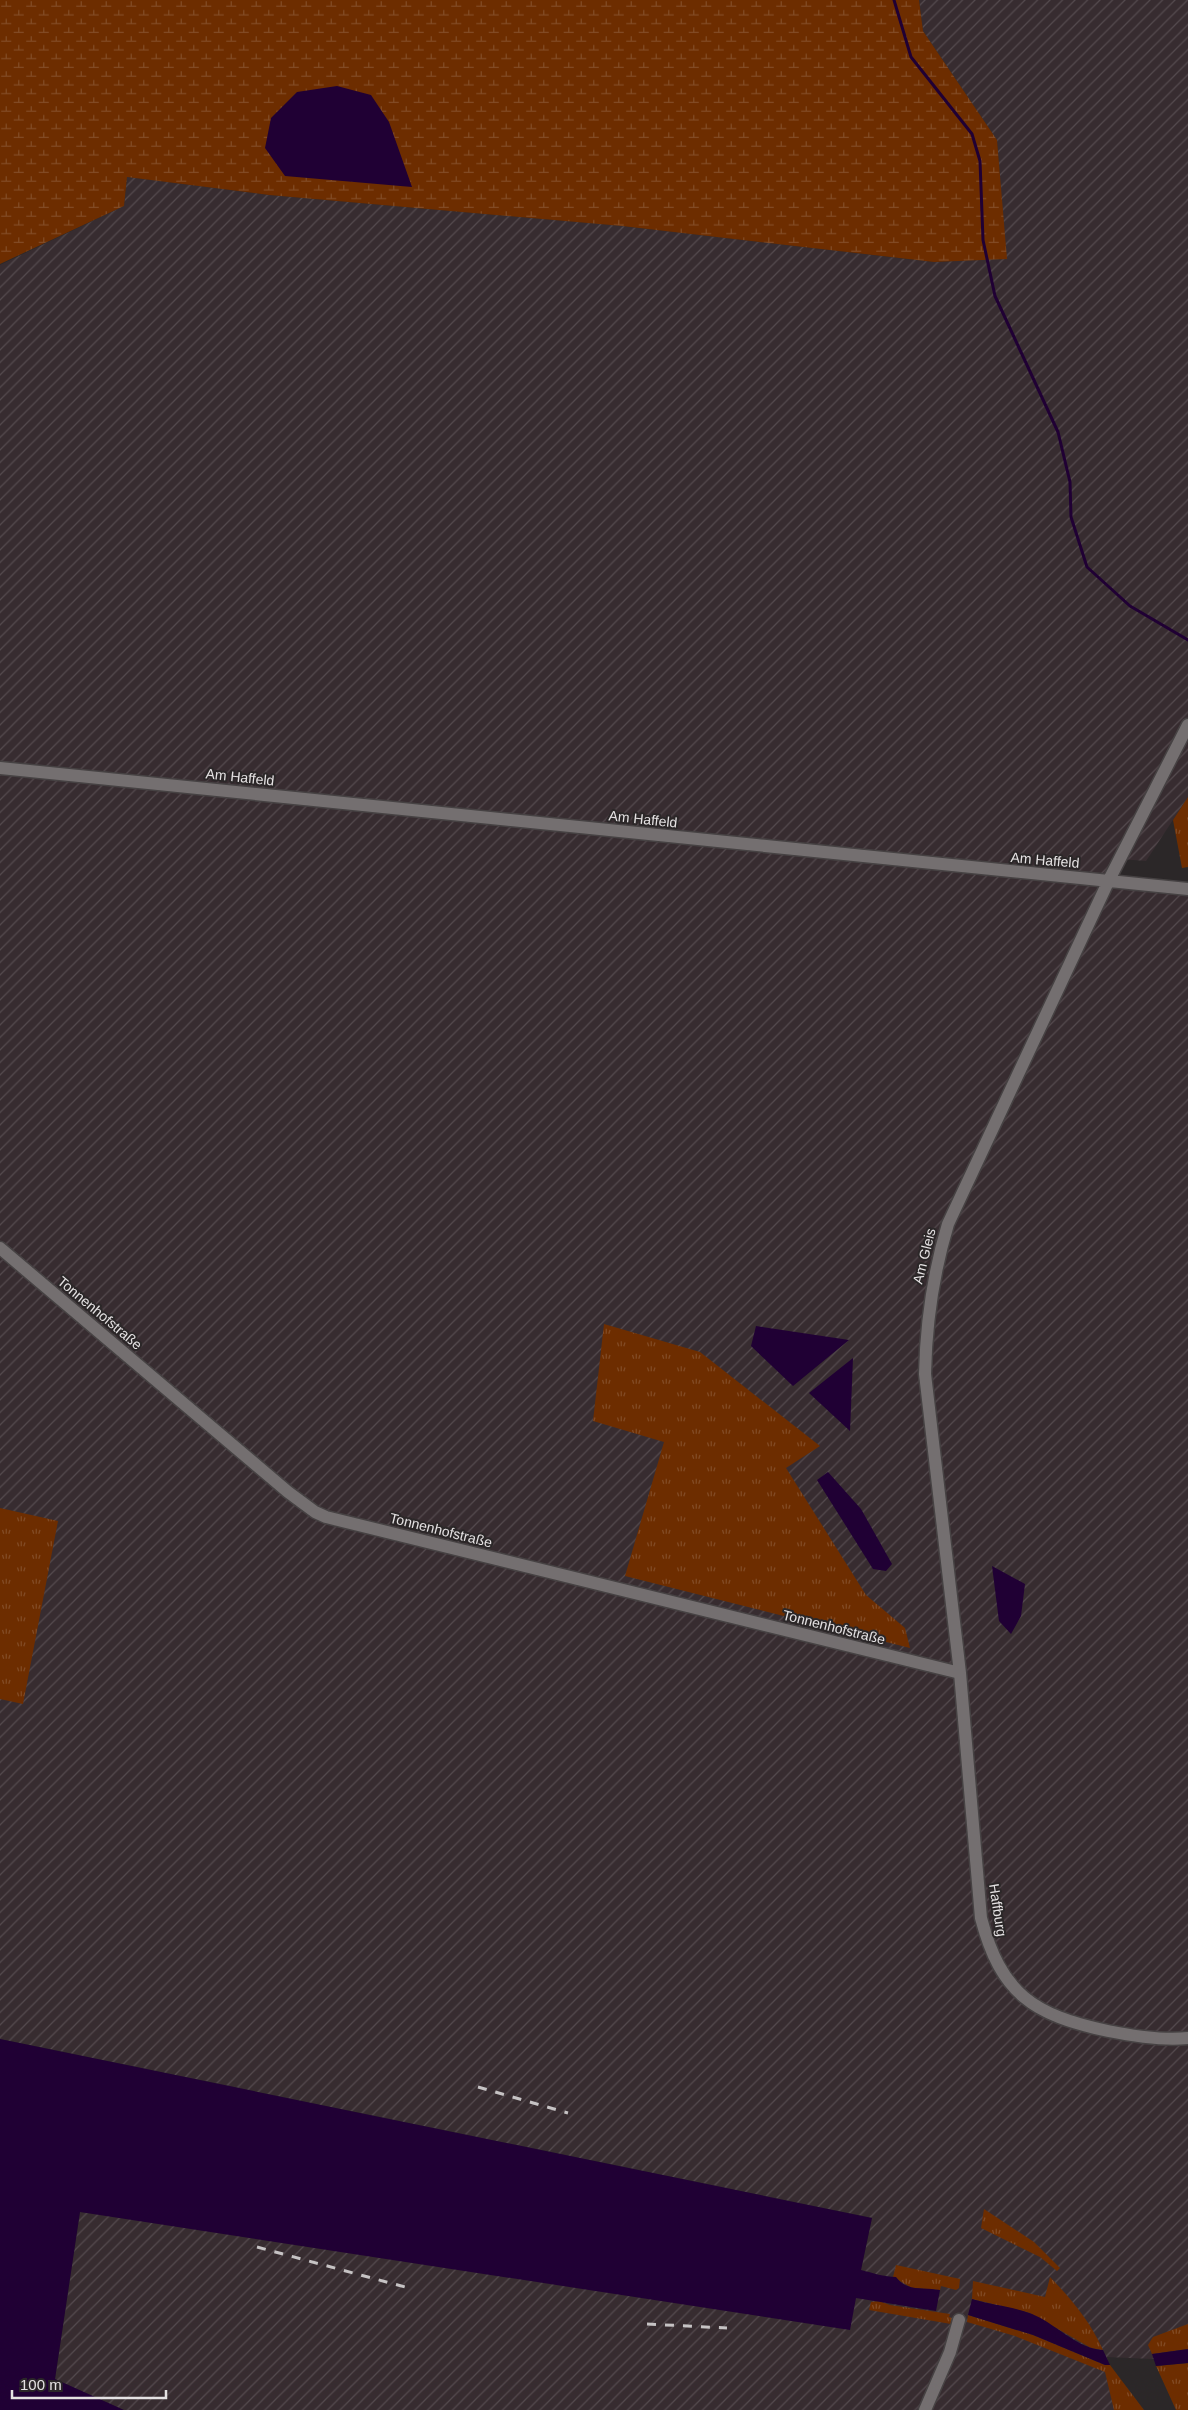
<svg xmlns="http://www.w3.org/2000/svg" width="1188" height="2410" viewBox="0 0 1188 2410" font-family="Arial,sans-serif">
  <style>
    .industrial { fill: url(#industrial-furrows) }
    .grass { fill: url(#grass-tufts) }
    .wetland { fill: url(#wetland-marsh) }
    .water { fill: #200034 }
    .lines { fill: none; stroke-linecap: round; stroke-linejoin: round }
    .stream { stroke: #200034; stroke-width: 3 }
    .minor-casing { stroke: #464243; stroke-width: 15 }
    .minor { stroke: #746f70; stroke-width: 12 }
    .rail { stroke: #c6c3c4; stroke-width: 3; stroke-dasharray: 9 9; stroke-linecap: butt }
    .labels { text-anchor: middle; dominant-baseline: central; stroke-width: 4; stroke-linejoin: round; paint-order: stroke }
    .street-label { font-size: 14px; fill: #e5e2e3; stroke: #2b2728 }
  </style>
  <defs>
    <pattern id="industrial-furrows" width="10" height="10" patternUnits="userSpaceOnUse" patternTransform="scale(1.25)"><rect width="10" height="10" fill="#372c30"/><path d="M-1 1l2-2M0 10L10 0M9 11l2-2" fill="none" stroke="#544a4e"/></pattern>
    <pattern id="grass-tufts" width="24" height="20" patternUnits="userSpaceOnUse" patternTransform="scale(1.25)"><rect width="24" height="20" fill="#6d2d00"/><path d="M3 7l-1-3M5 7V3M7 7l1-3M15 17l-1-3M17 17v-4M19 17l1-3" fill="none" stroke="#824b25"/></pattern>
    <pattern id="wetland-marsh" width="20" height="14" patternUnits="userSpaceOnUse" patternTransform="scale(1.25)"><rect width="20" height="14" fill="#6d2d00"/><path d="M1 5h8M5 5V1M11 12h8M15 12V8" fill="none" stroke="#824b25"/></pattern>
  </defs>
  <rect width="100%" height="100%" fill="#2b2728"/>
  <path class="industrial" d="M919,0h269v797l-42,64 -26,-2 -11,21 79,9v1466l-35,4 -46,-2 9,53h-993l-68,-31 25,-167 778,72 14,-66 -872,-179v-1774l124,-59 3,-29 142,18 353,31 311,36 73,-3 -9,-119 -74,-109z"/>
  <path class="grass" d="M1188,797v70l-6,1 -9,-48z
    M604,1324l96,28 120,94 -34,22 80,127 39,33 5,20 -285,-72 39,-134 -71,-21z
    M0,1508l58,13 -35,183 -23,-5z
    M984,2209l50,33 26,26 -3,3 -17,-14 -59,-29z
    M896,2265l64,14 -1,9 -3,2 -15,-4 -1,4 -28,-2 -19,-11z
    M1050,2277c22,23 40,44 53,73l-12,-2 -61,-35 -58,-14 1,-18 72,16z
    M879,2301l11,4 60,9 -1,3 3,1 -1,6 -82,-14 2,-8z
    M968,2315l65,20 72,30h5l34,45h-30l-9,-38 -90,-36 -48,-14z
    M1188,2324v25l-36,5 -4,-9 5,-8z
    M1188,2363v47h-12l-20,-44z"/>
  <path class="wetland" d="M0,0h919l4,31 74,109 10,119 -73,3 -312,-36 -353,-31 -142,-18 -3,29 -124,58z"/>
  <path class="water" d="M337,86l34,9 18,27 23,65 -127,-11 -20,-28 6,-30 26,-26z
    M756,1326l93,14 -56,46 -42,-40z
    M853,1358l-3,73 -41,-38z
    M828,1472l33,37 31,55 -6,7 -13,-2 -56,-89z
    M992,1566l33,18 -4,32 -10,18 -12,-13z
    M0,2039l872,179 -11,52c12,3 23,7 35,7 11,15 28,10 44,13l-4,21 -80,-13 -6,32 -770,-118 -25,167 69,31h-124z
    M972,2299c19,6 40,7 60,15 23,9 45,35 71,36l7,15h-5l-72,-30 -65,-20z
    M1188,2349v14l-32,3 -4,-12z"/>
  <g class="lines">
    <path class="stream" d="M894,0l17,57 61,77 8,27 3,79 12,56 63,136 12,50 1,35 16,50 43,39 58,34"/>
    <defs>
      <path id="minor" d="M1188,725l-79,155 -161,344c-15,50 -22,98 -23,150l35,299 21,245c20,76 52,97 127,113 25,5 54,10 80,7
        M0,768l1188,121
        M0,1248l288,244 27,20 11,5 634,156
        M925,2410l25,-58 9,-32"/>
    </defs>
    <use href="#minor" class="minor-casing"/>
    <use href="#minor" class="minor"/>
    <path class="rail" d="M478,2087l90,26
      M257,2247l148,40
      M647,2324l80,4"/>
  </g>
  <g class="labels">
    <g class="street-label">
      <text transform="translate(240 777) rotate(6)">Am Haffeld</text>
      <text transform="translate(643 819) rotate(6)">Am Haffeld</text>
      <text transform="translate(1045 860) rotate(5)">Am Haffeld</text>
      <text transform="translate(924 1256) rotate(-76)">Am Gleis</text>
      <text transform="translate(100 1313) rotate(40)">Tonnenhofstraße</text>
      <text transform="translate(441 1530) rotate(14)">Tonnenhofstraße</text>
      <text transform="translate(834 1627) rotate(14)">Tonnenhofstraße</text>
      <text transform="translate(998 1910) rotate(81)">Haffburg</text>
    </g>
  </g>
  <path d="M12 2390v8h154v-8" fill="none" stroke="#e5e2e3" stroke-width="2.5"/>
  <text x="20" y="2390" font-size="15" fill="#e5e2e3" stroke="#2b2728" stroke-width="4" paint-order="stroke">100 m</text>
</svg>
